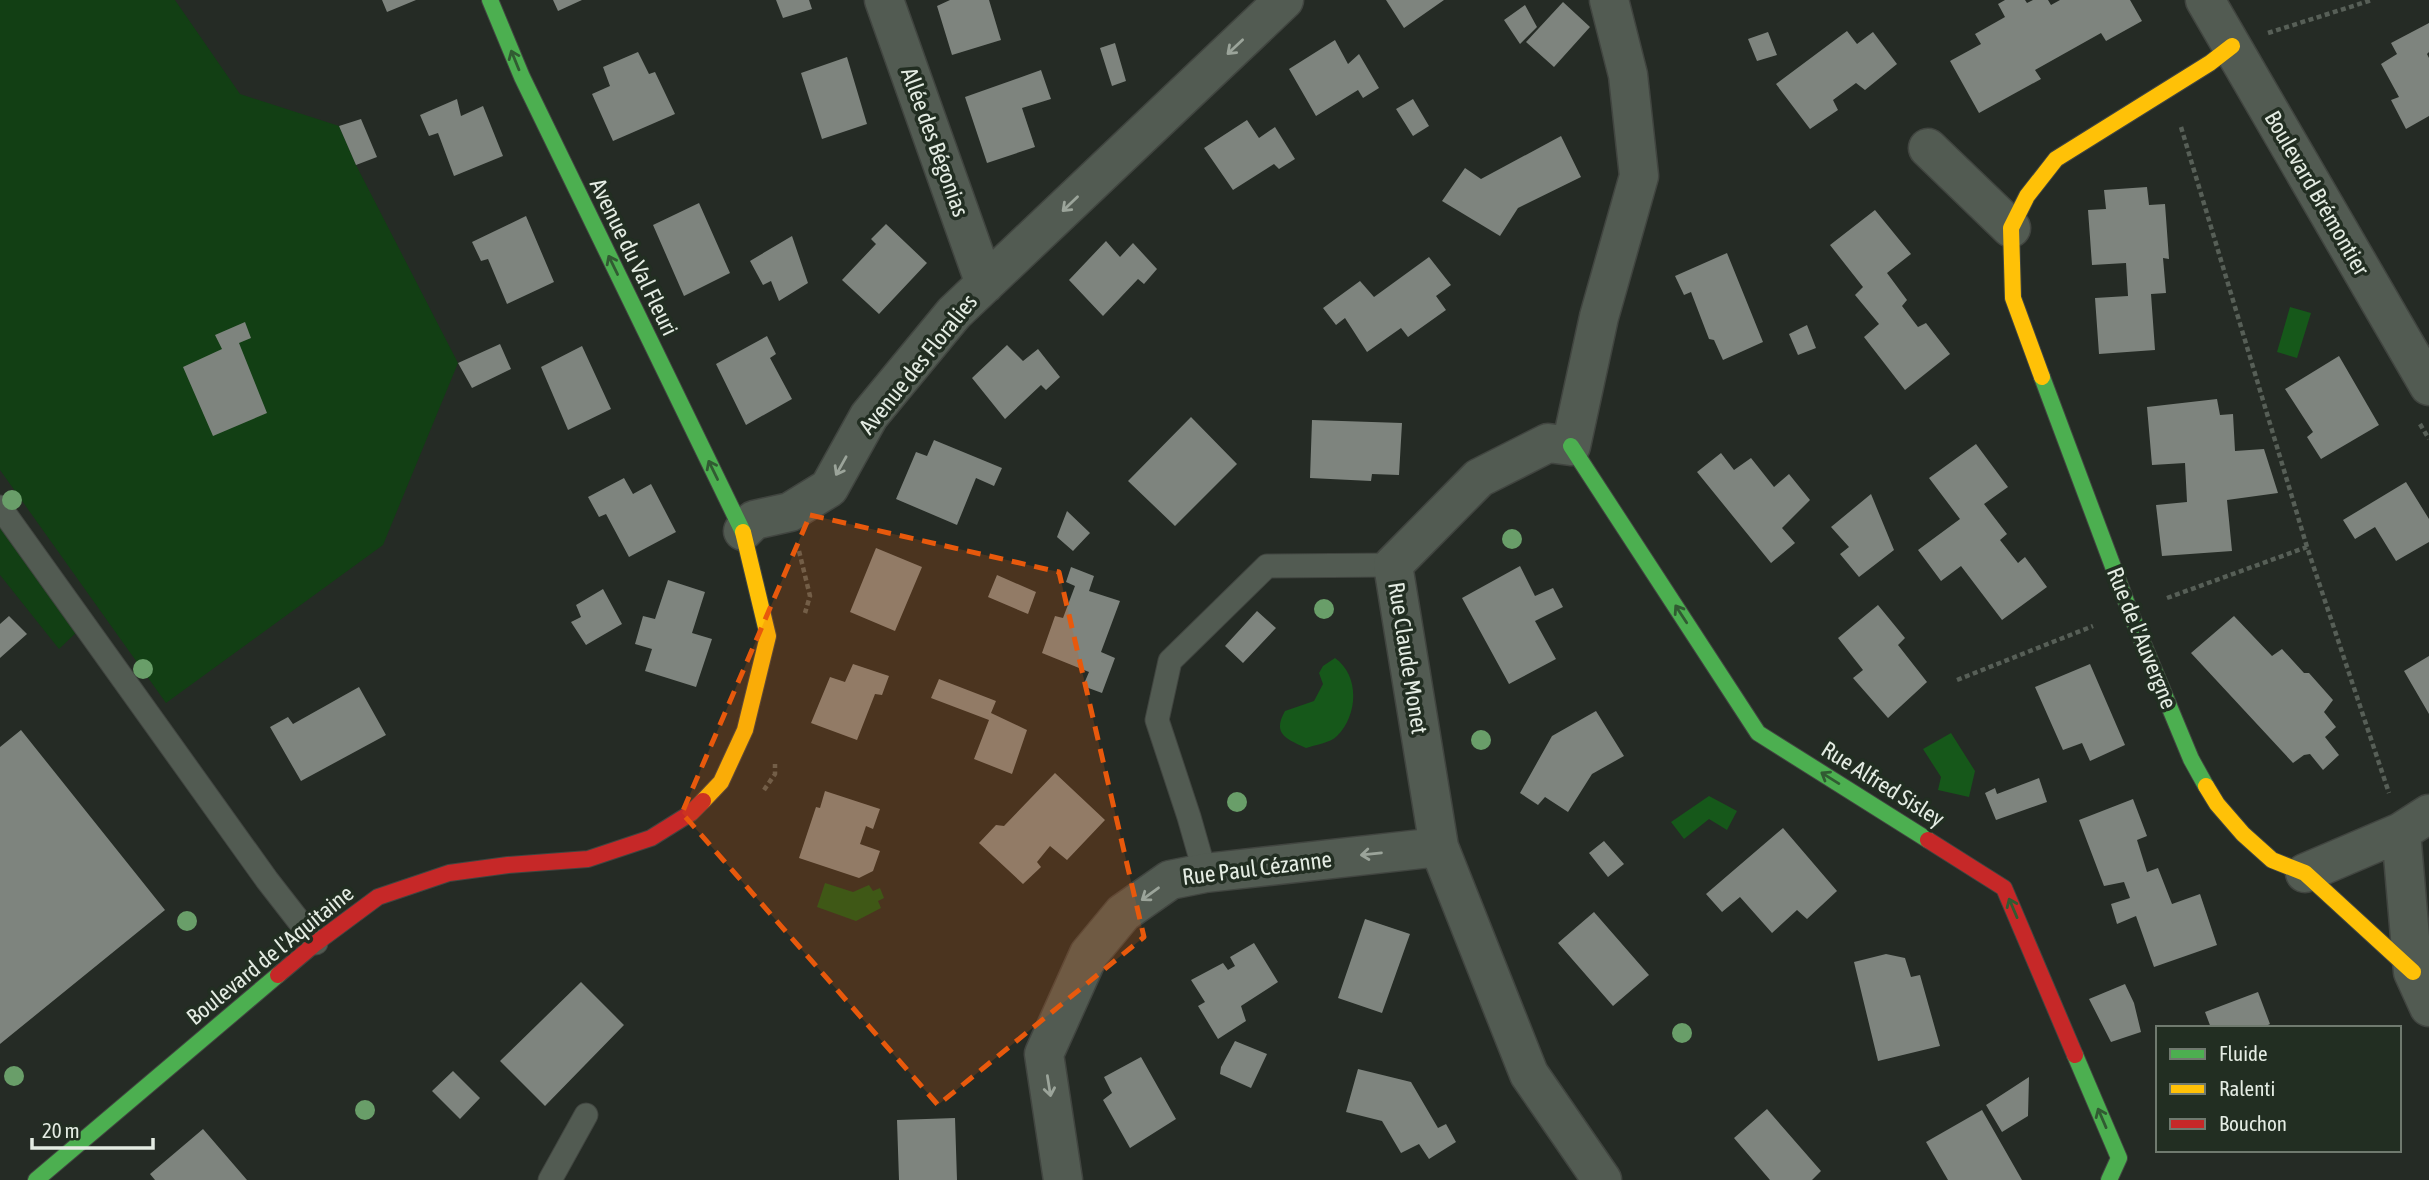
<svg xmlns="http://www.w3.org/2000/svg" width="2429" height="1180" viewBox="0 0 2429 1180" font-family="'Asap Condensed',sans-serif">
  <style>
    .green { fill: #123f14 }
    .water { fill: #16581a }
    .building { fill: #7e847e }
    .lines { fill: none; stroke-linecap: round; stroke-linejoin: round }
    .lane-casing { stroke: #414540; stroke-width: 25 }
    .street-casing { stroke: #414540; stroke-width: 41 }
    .fast-casing { stroke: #414540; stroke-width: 18 }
    .slow-casing { stroke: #414540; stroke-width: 18 }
    .jam-casing { stroke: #414540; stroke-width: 18 }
    .path { stroke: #575f57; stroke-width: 4.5; stroke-dasharray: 5 3.5; stroke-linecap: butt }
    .lane { stroke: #525b52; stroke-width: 23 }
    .street { stroke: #525b52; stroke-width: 38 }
    .fast { stroke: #4caf50; stroke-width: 16 }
    .slow { stroke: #ffc107; stroke-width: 16 }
    .jam { stroke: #c62828; stroke-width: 16 }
    .tree { fill: #699e69 }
    .oneway { stroke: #9ba49a }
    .oneway2 { stroke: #315b32 }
    .marked { fill: #e8590c; fill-opacity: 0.2; stroke: #e8590c; stroke-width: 5; stroke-dasharray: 14 9; stroke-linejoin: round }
    .labels { text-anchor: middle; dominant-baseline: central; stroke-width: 7; stroke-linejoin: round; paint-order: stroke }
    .street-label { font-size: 23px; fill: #e4ece3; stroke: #222e22 }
  </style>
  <rect width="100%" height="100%" fill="#252b25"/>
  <path class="green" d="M0,0h175l65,94 99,32 17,39 102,198 -75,182 -217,158 -166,-233z
    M0,523l81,105 -22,21 -59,-74z"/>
  <path class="water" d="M2290,307l21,6 -14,45 -20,-6z
    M1335,658c25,18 23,57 2,78 -7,7 -22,9 -31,12 -20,-9 -34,-14 -21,-37l29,-10 9,-17 -4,-11 4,-7z
    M1951,733l24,38 -6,26 -31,-7 3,-13 -18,-28z
    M1709,796l28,15 -10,19 -18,-11 -25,20 -13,-17z
    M825,883l28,9 16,-7 4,6 7,-3 4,10 -6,3 3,7 -25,13 -39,-14z"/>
  <path class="building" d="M382,0h34l-29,12z
    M553,0h29l-24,11z
    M776,0h33l3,9 -29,9z
    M950,0h39l12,40 -49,15 -15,-49z
    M1386,0h58l-40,28z
    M2005,0h20l2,3 6,-3h15l3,5 9,-5h70l12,21 -36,20 -5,-8 -66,37 6,9 -62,34 -29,-52 31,-17 -6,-10 30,-17 -7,-13z
    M1563,2l27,25 -36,40 -28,-25z
    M1525,5l12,22 -17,17 -16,-24z
    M2429,23v29l-2,2 2,4v58l-23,13 -15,-29 8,-3 -18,-33 16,-10 -6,-11z
    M1847,31l10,13 16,-12 24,32 -32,26 -9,-7 -23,17 5,10 -28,19 -34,-45z
    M1768,32l9,23 -20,6 -9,-22z
    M1335,40l13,24 11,-10 20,34 -16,10 -5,-8 -42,26 -27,-47z
    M1115,43l11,38 -14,5 -12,-38z
    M638,52l11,22 6,-2 20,42 -62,27 -21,-47 18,-8 -7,-19z
    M847,57l20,67 -45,15 -21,-66z
    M1041,70l10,29 -29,9 13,39 -48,16 -22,-66z
    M457,99l4,17 22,-10 20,50 -49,20 -16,-43 -9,3 -9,-21z
    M1413,99l16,27 -16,10 -17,-27z
    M361,119l16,38 -21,8 -17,-39z
    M1247,120l12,18 16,-11 20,32 -16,10 -5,-5 -41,26 -29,-42z
    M1561,136l20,41 -63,31 -18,28 -58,-35 23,-33 16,11z
    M2147,187l2,18 16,-1 4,55 -6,-1 3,35 -15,1 4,56 -56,4 -4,-56 33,-2 -2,-33 -34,2 -4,-55 18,-1 -2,-19z
    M699,203l31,70 -46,23 -31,-71z
    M1875,210l36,44 -24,19 20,27 -5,6 16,21 8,-4 24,31 -45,36 -41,-53 15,-13 -24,-29 8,-8 -33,-42z
    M526,216l28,66 -47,22 -19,-45 -7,2 -9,-19z
    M886,224l41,39 -48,51 -37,-34 34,-36 -5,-5z
    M792,236l16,47 -29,18 -8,-20 -8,4 -13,-24z
    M1106,241l14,16 13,-14 24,26 -13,15 -6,-5 -35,37 -34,-36z
    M1727,253l36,89 -40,18 -9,-20 -5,-1 -18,-47 -7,3 -9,-19z
    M1429,257l22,28 -15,11 10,14 -38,27 -7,-9 -34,24 -22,-34 -9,7 -13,-17 37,-27 14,16z
    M245,322l6,16 -12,5 28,70 -54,23 -30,-69 39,-18 -7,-14z
    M1807,325l9,23 -18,7 -9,-21z
    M767,336l9,18 -6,4 22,41 -46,26 -30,-61z
    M500,344l11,25 -39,19 -14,-25z
    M1007,345l16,16 15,-12 22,28 -14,13 -5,-5 -36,34 -33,-41z
    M582,346l29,63 -43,21 -27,-63z
    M2339,356l40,69 -58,34 -14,-22 6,-5 -28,-43z
    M2217,399l3,16 13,-1 2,37 29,-2 14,44 -51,7 5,51 -70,5 -6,-51 31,-3 -2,-39 -33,2 -5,-58z
    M1191,417l46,47 -62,62 -47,-45z
    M1312,420l90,3 -3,52 -27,-1 -1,7 -61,-3z
    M934,440l68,28 -8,18 -18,-8 -19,47 -61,-26 20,-47 11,4z
    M1976,444l32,43 -24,17 23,30 -7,6 18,23 7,-6 22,30 -45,33 -41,-54 -20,15 -23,-31 42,-31 -31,-41z
    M1721,453l13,17 17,-12 23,29 15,-13 21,26 -28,28 13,15 -24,20 -74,-91z
    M624,478l9,16 18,-10 25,48 -47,25 -23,-43 -7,3 -11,-20z
    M2406,482l23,37v23l-33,19 -21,-34 -20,12 -12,-19z
    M1871,494l23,56 -35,27 -19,-23 9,-7 -18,-20z
    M1067,511l23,22 -17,18 -16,-14z
    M876,548l46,19 -27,64 -45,-19z
    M1520,566l15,30 18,-8 10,19 -28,14 21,38 -47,25 -47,-86z
    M1071,567l23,9 -5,15 31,10 -19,51 14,6 -13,35 -19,-7 6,-14 -47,-19 13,-37 8,2 12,-32 -9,-4z
    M997,575l39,17 -8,22 -40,-17z
    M668,580l37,12 -13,41 20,6 -16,48 -51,-16 7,-22 -17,-5 8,-28 12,3z
    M603,589l19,35 -36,21 -15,-23 10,-5 -5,-12z
    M1878,605l27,33 -7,7 29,37 -39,36 -35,-40 10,-8 -25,-32z
    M1257,611l19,17 -33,35 -18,-17z
    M9,616l18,18 -27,24v-34z
    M2234,616l38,40 10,-7 22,24h5l24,27 -9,12 12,15 -11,10 14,18 -16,15 -13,-16 -6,1 -11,8 -102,-110z
    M2429,656v58l-25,-43z
    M853,664l36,12 -7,19 -7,-1 -18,46 -46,-17 19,-46 15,5z
    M2090,664l35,81 -35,16 -8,-18 -19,7 -28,-63z
    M939,679l57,22 -5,12 36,17 -15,44 -38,-15 15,-39 -58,-22z
    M359,687l27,48 -85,46 -31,-54 18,-10 5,7z
    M1596,711l28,45 -32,18 -24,38 -23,-15 -7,8 -18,-12 32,-57z
    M21,730l144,180 -165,134v-297z
    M1055,773l50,47 -38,40 -17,-14 -13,16 4,5 -18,17 -44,-41 17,-18 8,1z
    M2039,778l8,24 -51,18 -11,-27 10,-5 2,6z
    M825,791l55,18 -7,20 -7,-3 -6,18 20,7 -7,20 -14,7 -60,-20 17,-51 4,1z
    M2133,799l14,37 -10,4 10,32 11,-4 14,36 28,-10 17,51 -63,22 -18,-51 -19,8 -6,-20 19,-6 -6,-16 -20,4 -25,-66z
    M1783,828l54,63 -30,28 -10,-9 -25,23 -32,-36 -18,15 -16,-18z
    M1604,841l20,23 -16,13 -19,-24z
    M1594,912l55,63 -36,31 -55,-63z
    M1365,919l45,15 -28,79 -44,-15z
    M1254,943l24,39 -37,24 5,15 -28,18 -20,-33 7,-4 -14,-22 32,-17 5,7 7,-4 -5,-9z
    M1886,954l19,4 6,19 9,-2 20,71 -62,15 -24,-99z
    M581,982l43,43 -79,81 -45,-45z
    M2125,984l9,19 7,29 -30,10 -22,-43z
    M2258,992l12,32 -8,4h-51l-6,-16z
    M1235,1041l32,13 -16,34 -31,-14 1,-7z
    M1141,1057l35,62 -46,29 -27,-48 9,-7 -8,-16z
    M1358,1069l53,13 27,46 8,-4 10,18 -27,17 -10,-15 -18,9 -19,-32 -36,-9z
    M453,1071l27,27 -20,21 -28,-28z
    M2029,1077l-1,39 -26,16 -16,-27z
    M1767,1109l54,62 -9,9h-42l-36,-42z
    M1982,1110l40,70h-74l-22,-38z
    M955,1118l2,62h-58l-2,-60z
    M203,1129l44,51h-92l-5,-6z"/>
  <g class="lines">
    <defs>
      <path id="lane" d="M0,507l267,373 49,63
        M1205,873l-16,-56 -32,-97 13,-59 97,-95 126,-1
        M550,1180l36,-65"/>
      <path id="street" d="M884,0l101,284
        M2205,0l224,386
        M1928,148l83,80
        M743,531l11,-11 36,-8 39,-24 40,-72 85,-103 330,-313
        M2401,832l12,140 16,35
        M2305,873l96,-41 28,-18
        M1063,1180l-19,-126 45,-100 34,-41 47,-33 35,-7 234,-26
        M1602,1180l-73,-106 -90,-227 -46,-282 86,-87 69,-35 23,3 28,-129 40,-141 -11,-101 -19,-75"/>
      <path id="fast" d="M490,0l32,77 221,455
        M2042,377l88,235 61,147 15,27
        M1571,446l187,287 170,107
        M2075,1055l44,103 -10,22
        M36,1180l242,-205"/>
      <path id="slow" d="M2042,377l-29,-79 -2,-70 16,-32 29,-37 154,-96 22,-17
        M2206,786l11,18 26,30 29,26 33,13 108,99
        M703,801l18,-19 24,-52 23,-94 -25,-104"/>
      <path id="jam" d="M1928,840l76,48 71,167
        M278,975l38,-32 62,-46 71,-24 59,-8 80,-6 63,-21 40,-25 12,-12"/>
    </defs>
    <use href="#lane" class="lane-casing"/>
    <use href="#street" class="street-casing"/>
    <use href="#fast" class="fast-casing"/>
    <use href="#slow" class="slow-casing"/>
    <use href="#jam" class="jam-casing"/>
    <path class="path" d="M2268,33l104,-33
      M2181,127l126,420 82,246
      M2420,424l9,15
      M799,551l11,45 -5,17
      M2167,598l140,-51
      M1957,680l136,-54
      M764,790l11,-16v-10"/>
    <use href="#lane" class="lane"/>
    <use href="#street" class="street"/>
    <use href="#fast" class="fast"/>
    <use href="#slow" class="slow"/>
    <use href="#jam" class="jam"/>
  </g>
  <g class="tree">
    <circle cx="12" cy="500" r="10"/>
    <circle cx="1512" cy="539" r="10"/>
    <circle cx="1324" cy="609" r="10"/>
    <circle cx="143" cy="669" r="10"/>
    <circle cx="1481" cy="740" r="10"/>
    <circle cx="1237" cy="802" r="10"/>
    <circle cx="187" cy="921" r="10"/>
    <circle cx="1682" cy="1033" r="10"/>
    <circle cx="14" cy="1076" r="10"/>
    <circle cx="365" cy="1110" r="10"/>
  </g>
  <defs><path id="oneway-shaft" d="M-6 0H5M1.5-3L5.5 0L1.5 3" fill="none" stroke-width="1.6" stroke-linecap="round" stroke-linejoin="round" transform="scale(1.75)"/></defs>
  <g class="oneway">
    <use href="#oneway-shaft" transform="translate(1235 47) rotate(137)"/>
    <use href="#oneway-shaft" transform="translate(1070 204) rotate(136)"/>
    <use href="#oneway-shaft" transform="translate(841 466) rotate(119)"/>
    <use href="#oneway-shaft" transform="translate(1371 854) rotate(174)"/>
    <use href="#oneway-shaft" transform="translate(1150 894) rotate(144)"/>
    <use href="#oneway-shaft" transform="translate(1049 1086) rotate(81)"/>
  </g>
  <g class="oneway2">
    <use href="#oneway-shaft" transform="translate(515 60) rotate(-112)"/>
    <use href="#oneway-shaft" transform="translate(613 265) rotate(-116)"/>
    <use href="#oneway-shaft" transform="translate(713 470) rotate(-116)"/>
    <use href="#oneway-shaft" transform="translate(1681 614) rotate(-123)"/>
    <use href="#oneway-shaft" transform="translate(1830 778) rotate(-148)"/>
    <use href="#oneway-shaft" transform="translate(2013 908) rotate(-113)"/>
    <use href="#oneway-shaft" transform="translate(2102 1118) rotate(-113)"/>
  </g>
  <path class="marked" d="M810,515l249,57 85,365 -206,168 -256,-292z"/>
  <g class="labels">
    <g class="street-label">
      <text transform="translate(935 142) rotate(70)">Allée des Bégonias</text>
      <text transform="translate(2317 193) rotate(60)">Boulevard Brémontier</text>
      <text transform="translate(634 257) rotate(64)">Avenue du Val Fleuri</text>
      <text transform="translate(918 364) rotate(-51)">Avenue des Floralies</text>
      <text transform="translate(2142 638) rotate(68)">Rue de l'Auvergne</text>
      <text transform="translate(1408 658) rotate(81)">Rue Claude Monet</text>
      <text transform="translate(1883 784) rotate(32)">Rue Alfred Sisley</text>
      <text transform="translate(1257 868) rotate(-7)">Rue Paul Cézanne</text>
      <text transform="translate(270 955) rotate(-39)">Boulevard de l'Aquitaine</text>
    </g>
  </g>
  <rect x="2156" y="1026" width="245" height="126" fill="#222e22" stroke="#707a6f" stroke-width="2"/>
  <rect x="2170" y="1049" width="35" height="10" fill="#4caf50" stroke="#707a6f" stroke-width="2"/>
  <text x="2219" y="1061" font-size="21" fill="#e4ece3">Fluide</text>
  <rect x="2170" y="1084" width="35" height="10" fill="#ffc107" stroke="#707a6f" stroke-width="2"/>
  <text x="2219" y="1096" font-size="21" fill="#e4ece3">Ralenti</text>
  <rect x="2170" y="1119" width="35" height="10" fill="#c62828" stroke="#707a6f" stroke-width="2"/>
  <text x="2219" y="1131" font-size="21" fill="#e4ece3">Bouchon</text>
  <path d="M32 1138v10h121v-10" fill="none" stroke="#e4ece3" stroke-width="3.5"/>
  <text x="42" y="1138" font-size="21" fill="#e4ece3" stroke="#222e22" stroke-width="5" paint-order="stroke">20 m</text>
</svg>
